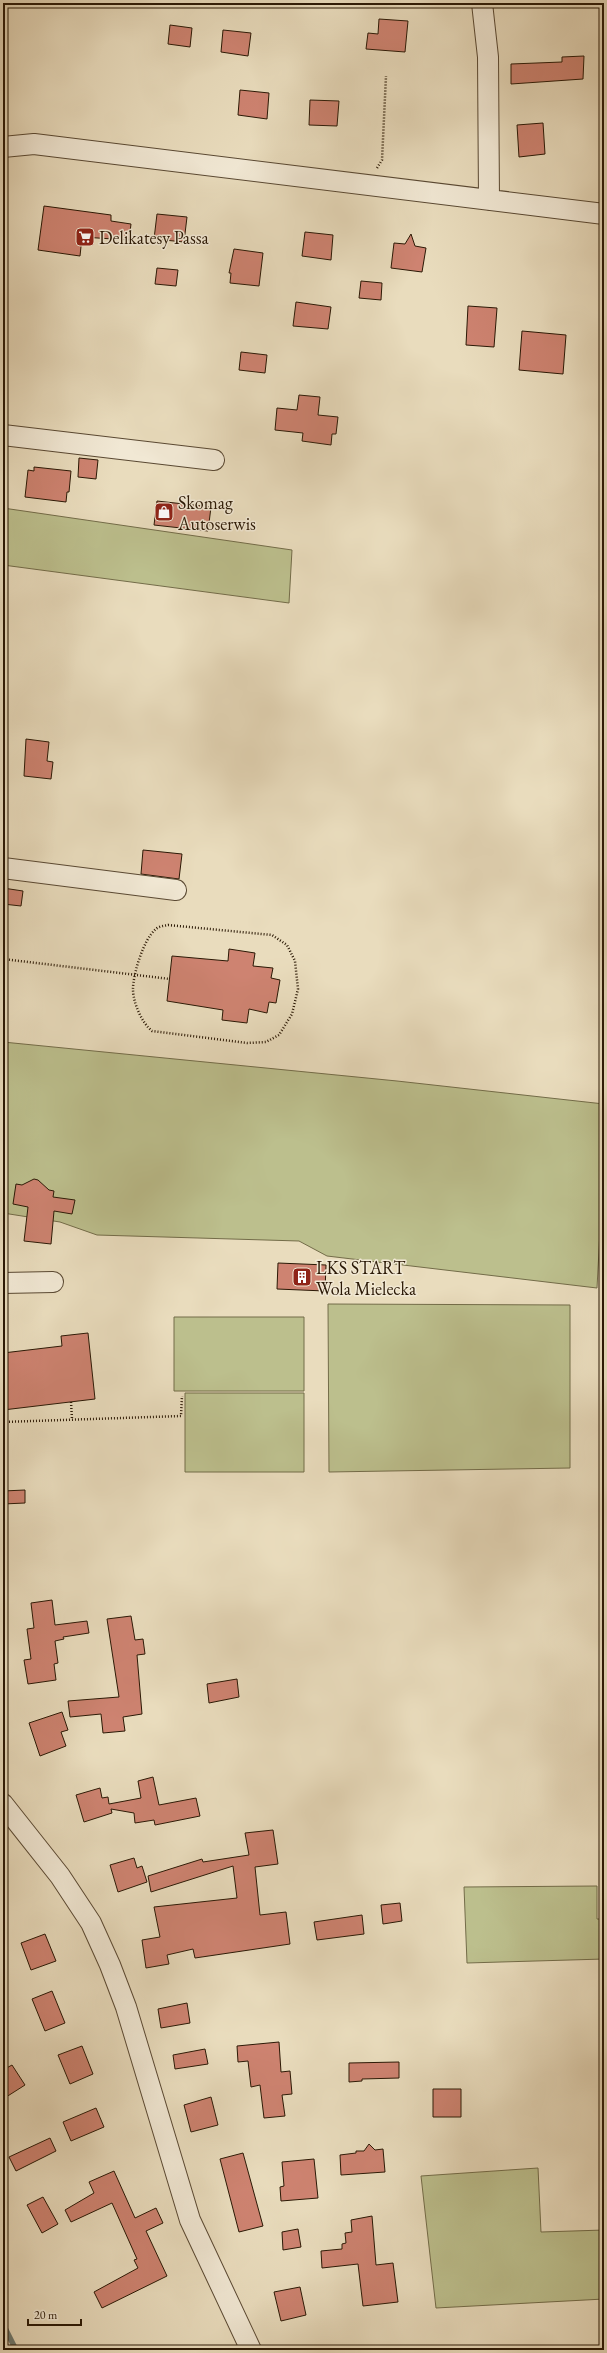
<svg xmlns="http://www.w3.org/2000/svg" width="607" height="2353" viewBox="0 0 607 2353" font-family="'EB Garamond',serif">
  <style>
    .green { fill: #bcbf8d; stroke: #736c49 }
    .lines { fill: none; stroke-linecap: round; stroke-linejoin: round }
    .stream { stroke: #6d7970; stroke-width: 5.5 }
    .building { fill: #ce8371; stroke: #2a1805 }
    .minor-casing { stroke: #5a4933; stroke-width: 22 }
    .path { stroke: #2a1805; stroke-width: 2.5; stroke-dasharray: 1 2; stroke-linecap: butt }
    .minor { stroke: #f1e8d4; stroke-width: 20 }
    .labels { text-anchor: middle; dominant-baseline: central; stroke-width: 3; stroke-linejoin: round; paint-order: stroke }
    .poi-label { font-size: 18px; fill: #2a1805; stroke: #f1e8d4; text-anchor: start }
  </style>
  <rect width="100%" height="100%" fill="#e9dcbd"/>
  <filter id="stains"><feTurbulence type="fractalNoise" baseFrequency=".005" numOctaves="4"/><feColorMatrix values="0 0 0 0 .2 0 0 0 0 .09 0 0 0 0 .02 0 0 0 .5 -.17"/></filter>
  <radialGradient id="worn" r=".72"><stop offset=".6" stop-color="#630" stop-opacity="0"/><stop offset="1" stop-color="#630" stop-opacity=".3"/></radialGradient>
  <path class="green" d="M3,508l289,42 -3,53 -286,-38z
    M3,1042l394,39 207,23v50l-7,134 -270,-32 -28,-15 -202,-6 -37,-13 -57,-9z
    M328,1304l242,1v163l-241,4z
    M174,1317h130v74h-130z
    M185,1393h119v79h-119z
    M597,1886v33h7v40l-137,4 -3,-76z
    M538,2168l3,64 63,-2v69l-168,9 -15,-132z"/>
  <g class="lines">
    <path class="stream" d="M3,2324l13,26"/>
  </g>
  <path class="building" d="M379,19l29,2 -3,31 -39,-3 2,-16 10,1z
    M170,25l22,3 -2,19 -22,-3z
    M223,30l28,3 -3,23 -27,-4z
    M584,56l-1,23 -72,5v-20l51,-2v-5z
    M240,90l29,3 -2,26 -29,-4z
    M310,100l29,1 -2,25 -28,-1z
    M543,123l2,31 -26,3 -2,-32z
    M44,206l67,9v6l20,3 -2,16 -47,-3 -2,19 -42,-6z
    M157,214l30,3 -3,25 -30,-3z
    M305,232l28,3 -2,25 -29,-4z
    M411,234l4,12 11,2 -4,24 -31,-4 3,-25 11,1z
    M234,249l29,4 -4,33 -29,-3 1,-10h-2z
    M157,268l21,2 -2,16 -21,-2z
    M361,281l21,2 -1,17 -22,-2z
    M296,302l35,5 -3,22 -35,-3z
    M468,306l29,2 -3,39 -28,-2z
    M522,331l44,4 -3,39 -44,-4z
    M241,352l26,3 -2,18 -26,-3z
    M299,395l21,2 -2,18 20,2 -2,17h-4l-1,11 -29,-4 1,-8 -28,-3 2,-22 20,2z
    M79,458l19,2 -2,19 -18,-2z
    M34,467l37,4 -2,21h-2l-1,10 -41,-5 3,-27 6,1z
    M157,501l54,6 -3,24 -54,-6z
    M26,739l23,3 -2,19 6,1 -2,17 -27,-3z
    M143,850l39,4 -3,25 -38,-5z
    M3,888l20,3 -2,15 -18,-2z
    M229,949l26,4 -2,13 20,2 -2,10 9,2 -4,23 -7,-1 -2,11 -18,-4 -2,14 -25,-3 1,-10 -56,-9 5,-45 56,5z
    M34,1179l4,1 11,10 5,1 -1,6 22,3 -3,14 -18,-3 -3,33 -27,-3 4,-34 -15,-3 3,-20 6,1z
    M278,1263l48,2 -1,26 -48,-2z
    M88,1333l7,66 -92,11v-57l59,-7 -1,-10z
    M25,1490v13l-22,1v-13z
    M52,1600l3,25 32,-4 2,12 -26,4 1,2 -9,2 3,22 -4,1 2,16 -28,4 -4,-24 7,-1 -4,-30 7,-1 -3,-25z
    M131,1616l4,24 8,-1 2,15 -8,1 5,59 -19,3 2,14 -22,2 -2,-19 -31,3 -2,-16 51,-4 -12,-78z
    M237,1679l2,18 -30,6 -2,-19z
    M62,1712l6,18 -7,2 5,14 -26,10 -11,-33z
    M153,1777l6,28 37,-7 4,18 -45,9 -1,-5 -19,3 -1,-10 -23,-4 1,4 -28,9 -8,-27 24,-7 2,10 6,-1 1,7 32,-6 -3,-17z
    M273,1830l5,34 -23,3 5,48 26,-3 4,32 -95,14 -2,-9 -26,6 2,9 -23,4 -4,-28 18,-3 -6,-30 83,-9 -4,-32 -82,26 -3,-16 54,-17 1,3 46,-7 -4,-22z
    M134,1858l3,10 5,-2 5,16 -29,10 -8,-27z
    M400,1903l2,18 -19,3 -2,-19z
    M362,1915l2,19 -47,6 -3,-18z
    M45,1934l11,27 -25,9 -10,-27z
    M52,1991l13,32 -20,8 -13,-32z
    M187,2003l3,20 -29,5 -3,-19z
    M279,2042l2,30 9,-1 2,23 -10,1 3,21 -21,2 -4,-33 -9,2 -3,-26 -10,1 -1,-16z
    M82,2046l11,28 -23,10 -12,-29z
    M205,2049l3,15 -33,5 -2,-14z
    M399,2062v16l-37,1v2l-13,1v-19z
    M12,2065l13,20 -22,14v-29z
    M433,2089h28v28h-28z
    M211,2097l7,28 -27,7 -7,-27z
    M96,2108l8,19 -33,14 -8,-19z
    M50,2138l6,13 -40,20 -7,-14z
    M369,2144l6,6 8,-1 2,23 -44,3 -1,-20 16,-2v-2h8z
    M243,2153l20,73 -24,6 -19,-73z
    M314,2159l4,39 -37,3 -1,-14 4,-1 -2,-24z
    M114,2171l21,47 21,-10 7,15 -17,8 21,45 -65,32 -8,-16 44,-24 -4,-8 3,-1 -25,-56 -41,19 -6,-12 29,-17 -5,-11z
    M43,2197l15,27 -16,9 -15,-28z
    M372,2216l4,49 17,-2 5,39 -35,4 -5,-42 -36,4 -1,-17 21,-2v-5l4,-1 -1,-10 7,-1 -1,-12z
    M298,2229l3,18 -18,3 -1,-18z
    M300,2287l6,28 -25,6 -7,-29z"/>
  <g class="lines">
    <defs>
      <path id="minor" d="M482,3l6,54 1,143
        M3,147l31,-3 570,70
        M3,435l211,25
        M3,868l173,22
        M3,1283l50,-1
        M3,1804l57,72 31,47 19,42 16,42 64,213 61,130"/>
    </defs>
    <use href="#minor" class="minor-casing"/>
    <path class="path" d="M377,168l5,-8 4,-84
      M168,925l104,10 15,10 8,16 3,28 -6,25 -13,21 -13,7 -19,1 -95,-12c-10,-8 -19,-28 -19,-42 0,-15 11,-51 23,-60 3,-3 8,-3 12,-4z
      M3,959l167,20
      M71,1402l1,17
      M3,1422l178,-6 1,-20"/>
    <use href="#minor" class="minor"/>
  </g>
  <defs>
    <symbol id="supermarket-square" viewBox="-11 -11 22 22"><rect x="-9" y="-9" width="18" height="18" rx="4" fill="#8f2418" stroke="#f1e8d4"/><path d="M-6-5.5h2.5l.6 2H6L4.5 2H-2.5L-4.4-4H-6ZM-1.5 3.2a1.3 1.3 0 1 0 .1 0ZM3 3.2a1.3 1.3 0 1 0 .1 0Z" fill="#fff"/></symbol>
    <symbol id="shop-square" viewBox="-11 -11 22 22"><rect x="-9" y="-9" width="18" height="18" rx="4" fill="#8f2418" stroke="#f1e8d4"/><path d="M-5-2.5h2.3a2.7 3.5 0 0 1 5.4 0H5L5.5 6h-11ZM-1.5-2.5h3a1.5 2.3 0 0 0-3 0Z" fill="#fff"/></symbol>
    <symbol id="building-square" viewBox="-11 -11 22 22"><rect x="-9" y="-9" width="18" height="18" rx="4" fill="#8f2418" stroke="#f1e8d4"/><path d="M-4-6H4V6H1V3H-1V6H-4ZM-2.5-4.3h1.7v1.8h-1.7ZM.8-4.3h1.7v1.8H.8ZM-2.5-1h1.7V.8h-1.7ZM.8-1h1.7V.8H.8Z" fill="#fff"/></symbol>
  </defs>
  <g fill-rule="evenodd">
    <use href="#supermarket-square" x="74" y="226" width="22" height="22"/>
    <use href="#shop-square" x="153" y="501" width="22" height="22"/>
    <use href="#building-square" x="291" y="1266" width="22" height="22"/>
  </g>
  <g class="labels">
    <g class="poi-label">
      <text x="99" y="237">Delikatesy Passa</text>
      <text x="178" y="502">Skomag<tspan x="178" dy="21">Autoserwis</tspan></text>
      <text x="316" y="1267">LKS START<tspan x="316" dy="21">Wola Mielecka</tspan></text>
    </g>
  </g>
  <rect width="607" height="2353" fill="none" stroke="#e9dcbd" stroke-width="16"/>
  <rect x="4" y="4" width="599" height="2345" fill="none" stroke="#2a1805" stroke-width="2"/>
  <rect x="8" y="8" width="591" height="2337" fill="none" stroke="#2a1805"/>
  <path d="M28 2319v6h53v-6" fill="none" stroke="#2a1805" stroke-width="2"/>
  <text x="34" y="2319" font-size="12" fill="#2a1805" stroke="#f1e8d4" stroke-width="3" paint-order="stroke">20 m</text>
  <rect width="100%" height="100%" filter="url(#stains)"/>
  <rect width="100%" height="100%" fill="url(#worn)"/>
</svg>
